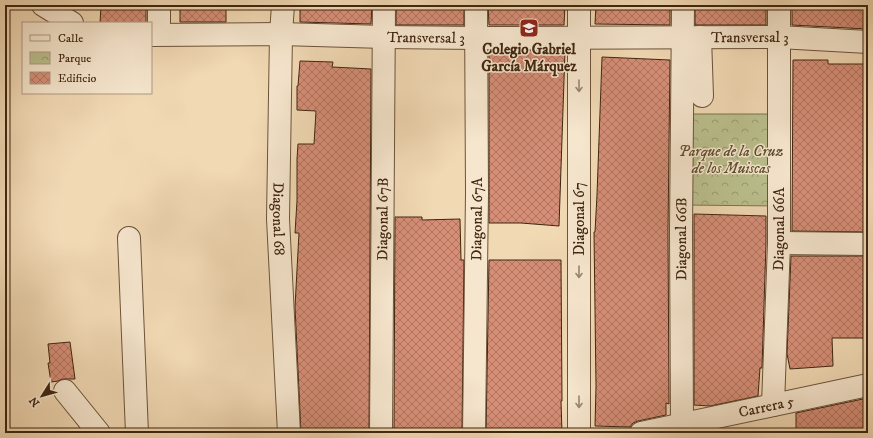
<svg xmlns="http://www.w3.org/2000/svg" width="873" height="438" viewBox="0 0 873 438" font-family="'IM FELL DW Pica',serif">
  <style>
    .park { fill: url(#park-crowns); stroke: #7c724e }
    .building { fill: url(#building-cross-hatch); stroke: #3f2610 }
    .lines { fill: none; stroke-linecap: round; stroke-linejoin: round }
    .minor-casing { stroke: #6c5339; stroke-width: 24 }
    .minor { stroke: #f6e6ce; stroke-width: 22 }
    .oneway { stroke: #9a866f }
    .labels { text-anchor: middle; dominant-baseline: central; stroke-width: 3; stroke-linejoin: round; paint-order: stroke }
    .street-label { font-size: 15px; fill: #3f2610; stroke: #f6e6ce }
    .poi-label { font-size: 15px; font-weight: bold; fill: #3f2610; stroke: #f6e6ce }
    .park-label { font-size: 15px; font-style: italic; fill: #5e4c2f; stroke: #f6e6ce }
  </style>
  <defs>
    <pattern id="park-crowns" width="20" height="18" patternUnits="userSpaceOnUse"><rect width="20" height="18" fill="#babf8d"/><path d="M2 6a3 3 0 1 1 6 0M12 15a3 3 0 1 1 6 0" fill="none" stroke="#999b72"/></pattern>
    <pattern id="building-cross-hatch" width="8" height="8" patternUnits="userSpaceOnUse"><rect width="8" height="8" fill="#d68e77"/><path d="M0 0l8 8M0 8l8-8" fill="none" stroke="#af7460"/></pattern>
  </defs>
  <rect width="100%" height="100%" fill="#f1d9b4"/>
  <filter id="stains"><feTurbulence type="fractalNoise" baseFrequency=".005" numOctaves="4"/><feColorMatrix values="0 0 0 0 .2 0 0 0 0 .09 0 0 0 0 .02 0 0 0 .5 -.17"/></filter>
  <radialGradient id="worn" r=".72"><stop offset=".6" stop-color="#630" stop-opacity="0"/><stop offset="1" stop-color="#630" stop-opacity=".3"/></radialGradient>
  <path class="park" d="M685,114h92v92l-93,-1z"/>
  <path class="building" d="M101,5h45v18h-46z
    M180,5h46v17h-46z
    M300,5h72l-1,19 -71,-2z
    M396,5h68v20h-68z
    M488,5h77l-1,20h-75z
    M596,5h74v20l-75,-1z
    M695,5h71v20h-71z
    M792,5h76l-1,24 -75,-4z
    M489,50l76,1 -6,175 -38,-3h-32z
    M602,57l68,3 -2,170 1,174 -3,-1v12l-28,6 -5,2 -3,4 -35,-1 1,-40 -2,-154h1l2,-37z
    M793,60h35v4h39l1,168 -76,-1z
    M300,61l33,1 -1,5 39,2 -2,364h-68l-6,-126 4,-74h-4l2,-32v-42l1,-15h16l2,-33 -19,-1v-24h1z
    M694,214l72,2v27l-4,125h-2l-2,28 -48,10 -16,-1z
    M395,217h27v3l38,-1 1,41h3l-2,173h-68z
    M791,256h77v82h-36l1,28 -43,3 -3,-15z
    M489,260h72l1,141h-1l1,32h-76z
    M70,342l5,37h-12l-5,2 -7,1 -3,-19h2l-2,-19z
    M863,399h5v20l-6,11 -66,2v-19z"/>
  <g class="lines">
    <defs>
      <g id="minor">
        <path d="M43,5l29,18"/>
        <path d="M159,5v29"/>
        <path id="s1" d="M283,5l-2,29 -3,185 11,214"/>
        <path id="s2" d="M151,35l130,-1 103,3 92,1 303,-1 89,5"/>
        <path d="M700,37l2,59"/>
        <path d="M129,238l8,195"/>
        <path d="M779,243l89,1"/>
        <path d="M65,391l34,42"/>
        <path id="s3" d="M773,405l6,-162v-238"/>
        <path id="s4" d="M682,424l-1,-194 2,-225"/>
        <path id="s5" d="M381,433l3,-428"/>
        <path id="s6" d="M474,433l3,-240 -1,-188"/>
        <path d="M579,433v-428"/>
        <path id="s7" d="M641,433l227,-48"/>
      </g>
    </defs>
    <use href="#minor" class="minor-casing"/>
    <use href="#minor" class="minor"/>
  </g>
  <defs><path id="oneway-shaft" d="M-6 0H5M1.5-3L5.5 0L1.5 3" fill="none" stroke-width="1.6" stroke-linecap="round" stroke-linejoin="round"/></defs>
  <g class="oneway">
    <use href="#oneway-shaft" transform="translate(579 86) rotate(90)"/>
    <use href="#oneway-shaft" transform="translate(579 272) rotate(90)"/>
    <use href="#oneway-shaft" transform="translate(579 402) rotate(90)"/>
  </g>
  <defs>
    <symbol id="school-square" viewBox="-11 -11 22 22"><rect x="-9" y="-9" width="18" height="18" rx="4" fill="#8f2418" stroke="#f6e6ce"/><path d="M0-5L7-2L0 1L-7-2ZM-4 1L0 2.5L4 1V4Q0 6-4 4Z" fill="#fff"/></symbol>
  </defs>
  <g fill-rule="evenodd">
    <use href="#school-square" x="518" y="17" width="22" height="22"/>
  </g>
  <g class="labels">
    <g class="street-label">
      <text stroke="none"><textPath href="#s2" startOffset="275">Transversal 3</textPath></text>
      <text stroke="none"><textPath href="#s2" startOffset="599">Transversal 3</textPath></text>
      <text stroke="none"><textPath href="#s1" startOffset="214">Diagonal 68</textPath></text>
      <text stroke="none"><textPath href="#s5" startOffset="214">Diagonal 67B</textPath></text>
      <text stroke="none"><textPath href="#s6" startOffset="214">Diagonal 67A</textPath></text>
      <text transform="translate(579 219) rotate(-90)">Diagonal 67</text>
      <text stroke="none"><textPath href="#s3" startOffset="176">Diagonal 66A</textPath></text>
      <text stroke="none"><textPath href="#s4" startOffset="185">Diagonal 66B</textPath></text>
      <text stroke="none"><textPath href="#s7" startOffset="128">Carrera 5</textPath></text>
    </g>
    <g class="poi-label">
      <text x="529" y="49">Colegio Gabriel<tspan x="529" dy="17">García Márquez</tspan></text>
    </g>
    <g class="park-label">
      <text x="731" y="151">Parque de la Cruz<tspan x="731" dy="17">de los Muiscas</tspan></text>
    </g>
  </g>
  <rect width="873" height="438" fill="none" stroke="#f1d9b4" stroke-width="20"/>
  <rect x="6" y="6" width="861" height="426" fill="none" stroke="#3f2610" stroke-width="2"/>
  <rect x="10" y="10" width="853" height="418" fill="none" stroke="#3f2610"/>
  <rect x="22" y="22" width="130" height="72" fill="#f6e6ce" stroke="#ad9982"/>
  <rect x="30" y="35" width="20" height="6" fill="#f6e6ce" stroke="#ad9982"/>
  <text x="58" y="42" font-size="12" fill="#3f2610">Calle</text>
  <rect x="30" y="52" width="20" height="12" fill="url(#park-crowns)" stroke="#ad9982"/>
  <text x="58" y="62" font-size="12" fill="#3f2610">Parque</text>
  <rect x="30" y="72" width="20" height="12" fill="url(#building-cross-hatch)" stroke="#ad9982"/>
  <text x="58" y="82" font-size="12" fill="#3f2610">Edificio</text>
  <g transform="translate(42 396) rotate(233)" stroke="#f6e6ce" stroke-width="3" paint-order="stroke">
  <path d="M0-3L7 15L0 10L-7 15Z" fill="#3f2610"/>
  <text y="-6" font-size="11" font-weight="bold" text-anchor="middle" fill="#3f2610">N</text>
  </g>
  <rect width="100%" height="100%" filter="url(#stains)"/>
  <rect width="100%" height="100%" fill="url(#worn)"/>
</svg>
